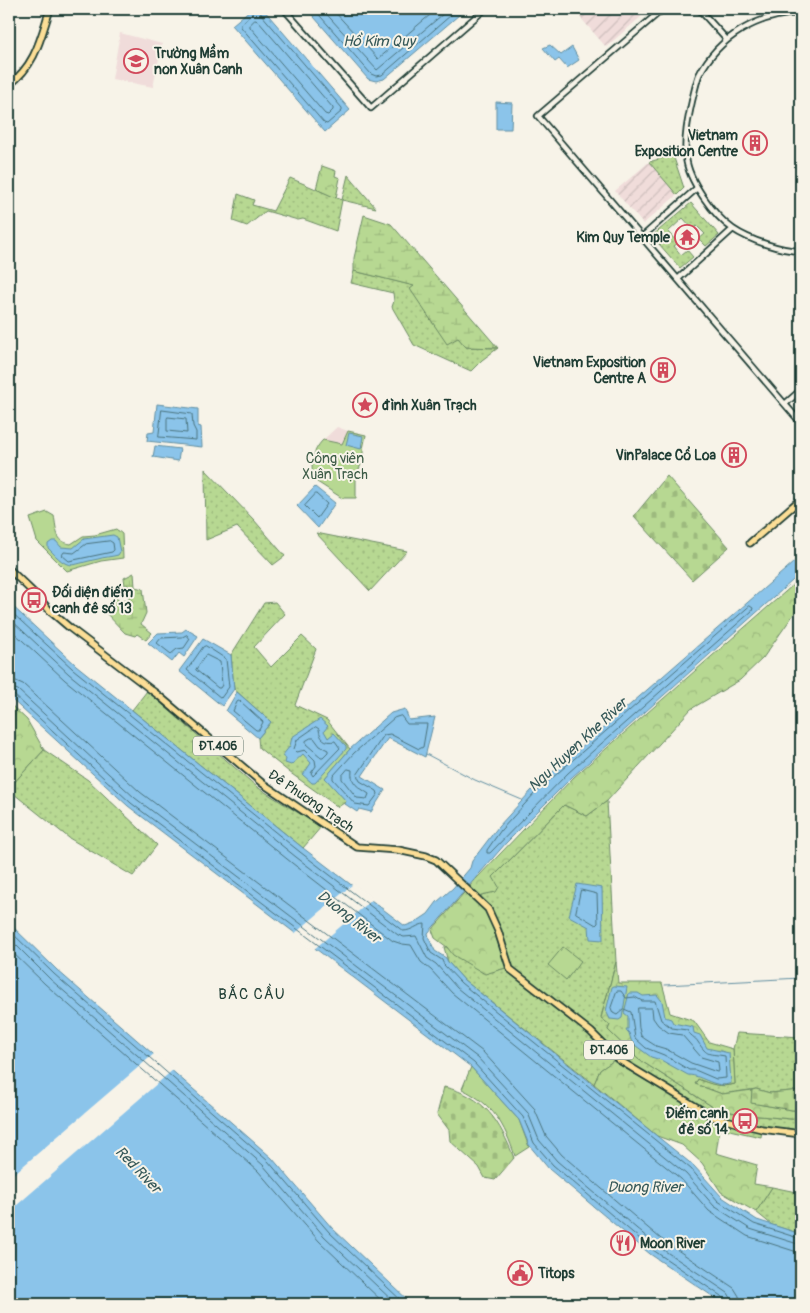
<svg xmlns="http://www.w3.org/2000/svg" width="810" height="1313" viewBox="0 0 810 1313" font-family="Pangolin,sans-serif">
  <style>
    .built { fill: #f0dcda }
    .industrial { fill: url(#industrial-furrows) }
    .grass { fill: url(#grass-dots); stroke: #6b8a63 }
    .forest { fill: url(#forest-crowns); stroke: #6b8a63 }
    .wetland { fill: url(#wetland-marsh); stroke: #6b8a63 }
    .cemetery { fill: url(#cemetery-stones); stroke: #6b8a63 }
    .park { fill: #b7d892; stroke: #6b8a63 }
    .water { fill: #8bc4ea; stroke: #608ea1 }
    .pier { fill: #f7f3e8 }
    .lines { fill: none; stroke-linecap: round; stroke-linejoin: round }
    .shore { stroke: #4a737d; stroke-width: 1 }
    .stream { stroke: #608ea1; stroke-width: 1 }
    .minor-casing { stroke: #1f3d34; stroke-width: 8 }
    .major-casing { stroke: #1f3d34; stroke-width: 9 }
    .minor { stroke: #f7f3e8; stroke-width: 4.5 }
    .major { stroke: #fcde96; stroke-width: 5.5 }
    .labels { text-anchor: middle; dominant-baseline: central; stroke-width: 4; stroke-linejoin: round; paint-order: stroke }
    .shield { fill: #f7f3e8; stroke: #60746a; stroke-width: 1 }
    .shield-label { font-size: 12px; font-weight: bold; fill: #1f3d34 }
    .poi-label { font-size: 14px; font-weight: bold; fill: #1f3d34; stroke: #f7f3e8; text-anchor: start }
    .park-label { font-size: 14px; fill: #3d5c47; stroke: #f7f3e8 }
    .street-label { font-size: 14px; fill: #1f3d34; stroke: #f7f3e8 }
    .water-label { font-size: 15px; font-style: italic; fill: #355858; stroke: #f7f3e8 }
    .neighbourhood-label { font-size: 15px; letter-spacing: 1px; fill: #1f3d34; stroke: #f7f3e8 }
  </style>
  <defs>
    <pattern id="industrial-furrows" width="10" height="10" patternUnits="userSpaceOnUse" patternTransform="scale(1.25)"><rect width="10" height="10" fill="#f0dcda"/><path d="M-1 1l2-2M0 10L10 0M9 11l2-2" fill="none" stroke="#cdbebc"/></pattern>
    <pattern id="grass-dots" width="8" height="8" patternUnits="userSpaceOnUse" patternTransform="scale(1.25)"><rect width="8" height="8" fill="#b7d892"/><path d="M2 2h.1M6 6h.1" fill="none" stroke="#9dba7e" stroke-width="1.8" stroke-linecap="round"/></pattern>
    <pattern id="forest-crowns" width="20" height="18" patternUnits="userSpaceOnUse" patternTransform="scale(1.25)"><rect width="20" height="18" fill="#b7d892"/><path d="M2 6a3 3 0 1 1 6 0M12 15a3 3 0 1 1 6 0" fill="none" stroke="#9dba7e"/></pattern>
    <pattern id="wetland-marsh" width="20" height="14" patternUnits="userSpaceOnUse" patternTransform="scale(1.25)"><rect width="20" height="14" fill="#b7d892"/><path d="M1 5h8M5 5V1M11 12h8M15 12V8" fill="none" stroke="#9dba7e"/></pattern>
    <pattern id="cemetery-stones" width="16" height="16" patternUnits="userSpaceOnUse" patternTransform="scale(1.25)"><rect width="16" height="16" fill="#b7d892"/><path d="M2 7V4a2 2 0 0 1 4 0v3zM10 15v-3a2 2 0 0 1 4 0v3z" fill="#9dba7e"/></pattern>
  </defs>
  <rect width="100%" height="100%" fill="#f7f3e8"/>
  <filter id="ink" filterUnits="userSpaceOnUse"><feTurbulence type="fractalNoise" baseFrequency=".02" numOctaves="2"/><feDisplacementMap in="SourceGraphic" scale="10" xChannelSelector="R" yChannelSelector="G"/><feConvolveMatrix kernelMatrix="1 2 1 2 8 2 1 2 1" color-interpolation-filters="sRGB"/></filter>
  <g filter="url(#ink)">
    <path class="built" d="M120,33l42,11 -9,43 -41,-8z
      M337,427l11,4 -6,13 -19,-4z"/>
    <path class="industrial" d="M573,9h77l-44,38z
      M649,162l28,33 -34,29 -28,-33z"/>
    <path class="grass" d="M673,155l11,33 -7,7 -28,-33z
      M348,175l28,33 -34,-8 -6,31 -33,-12 -5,1 -32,-9 -19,15 -14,-5 5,-27 16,6 -2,5 21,6 17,-33 52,22z
      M691,203l28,32 -13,11 -7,-7 6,-5 -8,-8 -4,3 -10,-11 -15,14 10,11 -4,3 7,9 6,-5 6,7 -13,11 -28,-32z
      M354,271l61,15 51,61 32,1 -16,12 -11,11 -57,-26 -22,-38 2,-6 -1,-8 -42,-10z
      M205,469l49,51 31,36 -12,9 -36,-38 -31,13z
      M316,533l91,18 -37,40z
      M275,602l10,12 -31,33 17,20 31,-31 14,13 -21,56 32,15 23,29 -25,29 22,23 -9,6 -49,-35 -30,-24 -1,-10 13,-16 -37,-33 -3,-34 33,-52z
      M147,691l110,96 64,40 -18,21 -171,-138z
      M44,750l44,30 69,65 -24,31 -64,-38 -60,-48v-2z
      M607,801l9,161 -15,55 9,8 -2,5 30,29 75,48 26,7 62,6v14l-39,-4 -1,7 -41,-9 -63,-45 -9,-1 -35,-21 -13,9 -6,14 -130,-104 -16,-18 -4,-15h3l7,8 45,15 10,-3 -21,-54 -11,-10 16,-26 71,-72 23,11z
      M737,1033l64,4v53l-31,3 -14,-4 -34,5 -27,-10 3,-5c13,5 23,9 37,5l-2,-35z
      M772,1187l29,6v41l-29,-9 -16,-13z"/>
    <path class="forest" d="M322,166l14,5 -1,5 5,2 -4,20 -20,-9z
      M801,578v26l-38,54 -23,22 -49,29 -84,92 -20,15 -23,-11 -71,72 6,10 -3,5 -15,3 -4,8 12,11 20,53 -24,7 -32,-19 -6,-8 -12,-9 -3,-8 43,-50 99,-103z
      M9,703l18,17 17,30 -35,38z
      M616,962l2,21h44l8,30 24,8 15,21 24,7 2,35c-14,4 -25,0 -37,-5l-3,5 27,10 30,-4v13l40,7h9v10l-62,-6 -26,-7 -75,-48 -30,-29 2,-5 -9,-7z
      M613,1061l35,21 9,1 64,37 -5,33 41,12 -3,19 18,3 -16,25 -35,-20 -19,-29 -20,-18 -25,-9 -63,-52 6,-14z"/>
    <path class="wetland" d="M364,215l27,9 107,124 -32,-1 -8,-9 -11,6 -37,-55 4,-3 -60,-15v-13z
      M134,573l1,14 8,2 3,24 -5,11 11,9 -6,7 -9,-6 -2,2 -10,-3 -21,-22 10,-14 6,4 9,-1 -1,-15h-3l-1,-7z"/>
    <path class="cemetery" d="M667,476l62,71 -37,33 -58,-64z
      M444,1087c41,9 56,35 70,71l-19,22 -10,-2 -6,-11 -29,-26 -1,-11 -12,-16z
      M756,1089l14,4 31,-3v20h-9l-41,-7 1,-13z"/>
    <path class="park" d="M348,431l18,4 -3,14v11l-7,16v22h-14l-28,-18c-4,-14 -2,-29 9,-40l19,4z
      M47,512l7,4c3,14 1,26 17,28l12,-8 12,-1 21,-6 6,5 1,24 -22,3 -34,10 -30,-30 -7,-23z
      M563,947l18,14 -15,19 -18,-15z
      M471,1067l48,53 10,27 -14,9c-11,-32 -21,-51 -53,-67z"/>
    <path class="water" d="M251,9h12l87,101 -25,22 -93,-107z
      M307,9h159l-82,70 -8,2 -8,-2z
      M550,45l11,10 11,-8 7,13 -12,8 -8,-9 -4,3 -12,-14z
      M496,102l16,1 -1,26h-15z
      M157,404l41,5v17l3,1 1,20 -55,-6 1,-8 6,-1z
      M349,433l14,3 -2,13 -15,-4z
      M155,446l25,3 -2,12 -25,-4z
      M315,487l20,16 -17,25 -21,-22z
      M113,535l4,2 3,15 -2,3c-7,2 -14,2 -20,4 -30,6 -27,13 -50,-11v-4l4,-3h4l5,6 12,1 11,-9z
      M801,556v17l-229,204 -66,66 -78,90 1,5 6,13 11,7 2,4 16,18 230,186 28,31 35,23 44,14v70h-77l-74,-50 -101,-85 -20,-24 -10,-25 -48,-53 -343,-261 -119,-109v-94l67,62 227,183 102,78 11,-4 12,-8 9,-12 16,-14 17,-20 2,-7 26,-34 34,-37z
      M186,629l12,7 -14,21 -5,-4 -7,9 -24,-19 10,-10 24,-1z
      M203,639l28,16 3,34 -12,17 -43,-35z
      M237,692l34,30 -13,16 -32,-27z
      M405,709l4,11 26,-3 -10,40 -37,-19 -26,38 23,14 -14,22 -12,-3 -2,3 -12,-8 1,-3 -21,-23 25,-29 41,-36z
      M320,719l8,7 -4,5 4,7 6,-5 12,13v3l-31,34h-3l-9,-8 8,-12 -8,-9 -12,11 -6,-2 1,-4 -4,-3 8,-10 2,-9z
      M577,884l25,4 1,52 -13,-1 -1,-12 -20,-11z
      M9,923l48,47 215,188 60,70 80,76h-399l-4,-6z
      M614,986l13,1 -5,31 -3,2 -9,-1 -4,-8 6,-24z
      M629,993h9l5,3 14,-1 5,6 3,16 6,2 2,4 20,4 1,6 6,2 7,13 22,5 2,30c-14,7 -29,-8 -43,-8l-27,-15 -10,-3 -19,-14 -3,-10 -2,-2 -1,-2h2v-13l-4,-3z"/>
    <path class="pier" d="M353,884l20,15 -60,51 -20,-15z
      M155,1053l19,16 -165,143v-34z"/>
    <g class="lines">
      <path class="shore" d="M254,9l-2,5 -11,10v3l83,96 3,1 15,-13v-3l-81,-94 -1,-5
        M314,9l57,65 5,2 6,-1 76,-66
        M322,9l55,61 72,-61
        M332,9l46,50 59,-50
        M255,20l3,1 75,87v2l-5,5 -3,-1 -75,-87v-2z
        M162,410l30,4 1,12 3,6v8l-37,-3z
        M168,417l18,2 1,14 -20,-2v-12z
        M316,494l11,10 -10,14 -12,-12z
        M110,541l3,2 1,7 -2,2 -43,9 -7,-6 2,-3 10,1 12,-9z
        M750,606l3,2 -1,3 -184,162 -78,80h-3v-3l14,-20 34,-37z
        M9,610l64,59 227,183 103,79c9,0 15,-7 22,-7l-1,14 7,15 11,7 2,5 17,18 230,186 27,32 36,23 47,15
        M9,618l60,56 227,183 102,78 6,2 12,-1 11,22 9,6 21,24 229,186 28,32 36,23 51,16
        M9,628l56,52 227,183 101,78 9,3 9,1 10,17 10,8 21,23 229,186 28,32 38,25 47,15 7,1
        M187,635l3,4 -6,9 -7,1 -6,5 -14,-11 4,-5 21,-1z
        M206,646l20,13 3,28 -8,11 -34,-28 16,-23z
        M206,655l14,7 2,23 -2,3h-2l-22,-18z
        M9,680l7,1 7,3 117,108 343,260 51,56 12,28 16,19 99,84 73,49 5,8 1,8
        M9,687l9,3 117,108 343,260 50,55 11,27 18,21 99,84 72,48 3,5 2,6
        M9,694l5,1 117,108 343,260 49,54 11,26 19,22 100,85 71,48 2,6
        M240,701l23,21 -4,8h-3l-23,-19 4,-9z
        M401,716l6,8h20l-4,23 -4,2 -29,-15 -6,1 -27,40 3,6 17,10 1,3 -9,12 -14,-2 -22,-25v-3l21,-23 40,-35z
        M316,727l3,2c1,10 6,14 16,12l5,7 -27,28 -2,-3 5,-7 -1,-6 -10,-10 -8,2 -3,-3 3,-9z
        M311,738h3l6,8 8,4v2l-5,5h-2l-15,-13v-3z
        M348,769l4,1c-2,14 7,17 17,24l-2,5 -10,-1 -15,-19v-3z
        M581,890l16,4 1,29 -2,2 -20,-12z
        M9,930l45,44 214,187 61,71 76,72
        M9,938l41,41 213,186 61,71 72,68
        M9,949l36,35 213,187 61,70 66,63
        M617,991h4l5,7 9,-1 7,4h13l6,19 11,8 15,2c3,6 8,7 11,12 10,15 10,11 27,14l1,22 -10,1 -21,-9h-6l-25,-15 -18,-7 -11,-10 -4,-26 -7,-3 -7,6 -4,-2 -2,-5z
        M638,1008h14l1,10 5,7 11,8 13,2 19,22 17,5 1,9 -2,1 -26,-9 -25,-14 -10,-3 -11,-7 -4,-3 -2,-8z"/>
      <path class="stream" d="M426,754l49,26 47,20
        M665,985l136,-7"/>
      <defs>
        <path id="minor" d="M284,9l87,99 114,-99
          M663,9l-125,107 263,307
          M699,9l27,30
          M801,13c-42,1 -82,23 -102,62 -3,8 -5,18 -7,26 -4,18 -8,37 -6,56 2,23 28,59 47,72 16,11 49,22 68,22
          M642,237l55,-49
          M678,279l55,-50
          M785,404l16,-14"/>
        <path id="major" d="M9,85c27,-21 31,-45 41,-76
          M750,543l51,-44
          M9,569l29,28 12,14 20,17 88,67 104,88 95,64 41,3 28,6 10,4 52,49 10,22 12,38 81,63 28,28 94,57 49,12 39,5"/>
      </defs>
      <use href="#minor" class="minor-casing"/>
      <use href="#major" class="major-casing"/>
      <use href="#minor" class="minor"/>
      <use href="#major" class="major"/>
    </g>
  </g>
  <defs>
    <symbol id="school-ring" viewBox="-11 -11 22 22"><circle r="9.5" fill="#f7f3e8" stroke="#d1495b" stroke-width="1.5"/><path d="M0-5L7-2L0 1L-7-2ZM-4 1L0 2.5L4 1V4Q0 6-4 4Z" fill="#d1495b"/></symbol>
    <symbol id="building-ring" viewBox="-11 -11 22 22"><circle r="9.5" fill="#f7f3e8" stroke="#d1495b" stroke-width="1.5"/><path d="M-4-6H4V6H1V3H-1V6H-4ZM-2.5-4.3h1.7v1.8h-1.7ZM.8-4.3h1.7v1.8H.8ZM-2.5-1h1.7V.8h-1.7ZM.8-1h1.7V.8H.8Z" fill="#d1495b"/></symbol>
    <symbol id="temple-ring" viewBox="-11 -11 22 22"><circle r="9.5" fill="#f7f3e8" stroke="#d1495b" stroke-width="1.5"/><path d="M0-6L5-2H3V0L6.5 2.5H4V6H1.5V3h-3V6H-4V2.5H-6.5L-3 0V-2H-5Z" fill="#d1495b"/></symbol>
    <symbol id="sight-ring" viewBox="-11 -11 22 22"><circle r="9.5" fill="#f7f3e8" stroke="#d1495b" stroke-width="1.5"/><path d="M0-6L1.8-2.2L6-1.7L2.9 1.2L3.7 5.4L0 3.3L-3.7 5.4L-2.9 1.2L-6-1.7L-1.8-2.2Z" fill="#d1495b"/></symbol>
    <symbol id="bus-ring" viewBox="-11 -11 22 22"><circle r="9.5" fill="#f7f3e8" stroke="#d1495b" stroke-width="1.5"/><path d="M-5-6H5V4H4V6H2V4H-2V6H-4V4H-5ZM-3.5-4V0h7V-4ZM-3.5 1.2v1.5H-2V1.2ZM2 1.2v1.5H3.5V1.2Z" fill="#d1495b"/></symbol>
    <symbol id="restaurant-ring" viewBox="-11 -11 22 22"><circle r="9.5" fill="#f7f3e8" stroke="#d1495b" stroke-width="1.5"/><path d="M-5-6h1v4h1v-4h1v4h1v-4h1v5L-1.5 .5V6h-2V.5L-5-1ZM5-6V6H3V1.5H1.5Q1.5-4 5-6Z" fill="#d1495b"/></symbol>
    <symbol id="civic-ring" viewBox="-11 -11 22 22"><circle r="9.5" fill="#f7f3e8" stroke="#d1495b" stroke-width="1.5"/><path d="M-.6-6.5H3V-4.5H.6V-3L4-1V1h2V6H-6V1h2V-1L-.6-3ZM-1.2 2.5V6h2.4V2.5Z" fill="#d1495b"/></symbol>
  </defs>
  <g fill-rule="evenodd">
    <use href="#school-ring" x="122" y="47" width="28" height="28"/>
    <use href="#building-ring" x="741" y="129" width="28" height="28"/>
    <use href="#temple-ring" x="673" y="223" width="28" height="28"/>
    <use href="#building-ring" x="649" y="356" width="28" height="28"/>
    <use href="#sight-ring" x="351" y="391" width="28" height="28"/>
    <use href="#building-ring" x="720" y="441" width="28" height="28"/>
    <use href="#bus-ring" x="20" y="586" width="28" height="28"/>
    <use href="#bus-ring" x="731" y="1107" width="28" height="28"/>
    <use href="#restaurant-ring" x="609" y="1229" width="28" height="28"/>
    <use href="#civic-ring" x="506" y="1259" width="28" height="28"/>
  </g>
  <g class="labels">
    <g class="shield">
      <rect x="193" y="736.5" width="50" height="19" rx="4"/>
      <rect x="584" y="1040.5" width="50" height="19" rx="4"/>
    </g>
    <g class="shield-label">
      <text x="218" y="746">ĐT.406</text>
      <text x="609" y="1050">ĐT.406</text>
    </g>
    <g class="poi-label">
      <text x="154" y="53">Trường Mầm<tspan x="154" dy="16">non Xuân Canh</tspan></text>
      <text x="738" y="135" text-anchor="end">Vietnam<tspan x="738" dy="16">Exposition Centre</tspan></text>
      <text x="670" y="237" text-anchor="end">Kim Quy Temple</text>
      <text x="646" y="362" text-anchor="end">Vietnam Exposition<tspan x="646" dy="16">Centre A</tspan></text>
      <text x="382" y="405">đình Xuân Trạch</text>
      <text x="716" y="455" text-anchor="end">VinPalace Cổ Loa</text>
      <text x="52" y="592">Đối diện điếm<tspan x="52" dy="16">canh đê số 13</tspan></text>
      <text x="728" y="1113" text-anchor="end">Điếm canh<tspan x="728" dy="16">đê số 14</tspan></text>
      <text x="640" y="1243">Moon River</text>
      <text x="538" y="1273">Titops</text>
    </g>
    <g class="park-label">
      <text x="335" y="458">Công viên<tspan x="335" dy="16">Xuân Trạch</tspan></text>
    </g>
    <g class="street-label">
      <text transform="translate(311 801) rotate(34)">Đê Phương Trạch</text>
    </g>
    <g class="water-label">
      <text x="379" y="41">Hồ Kim Quy</text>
      <text transform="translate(578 745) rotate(-43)">Ngu Huyen Khe River</text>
      <text transform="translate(349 917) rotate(38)">Duong River</text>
      <text transform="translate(138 1170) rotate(46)">Red River</text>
      <text x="645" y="1187">Duong River</text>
    </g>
    <g class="neighbourhood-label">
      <text x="252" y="994">BẮC CẦU</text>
    </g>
  </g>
  <rect width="810" height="1313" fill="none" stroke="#f7f3e8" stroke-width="30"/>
  <rect x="15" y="15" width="780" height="1283" fill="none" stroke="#1f3d34" stroke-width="2" filter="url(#ink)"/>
</svg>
